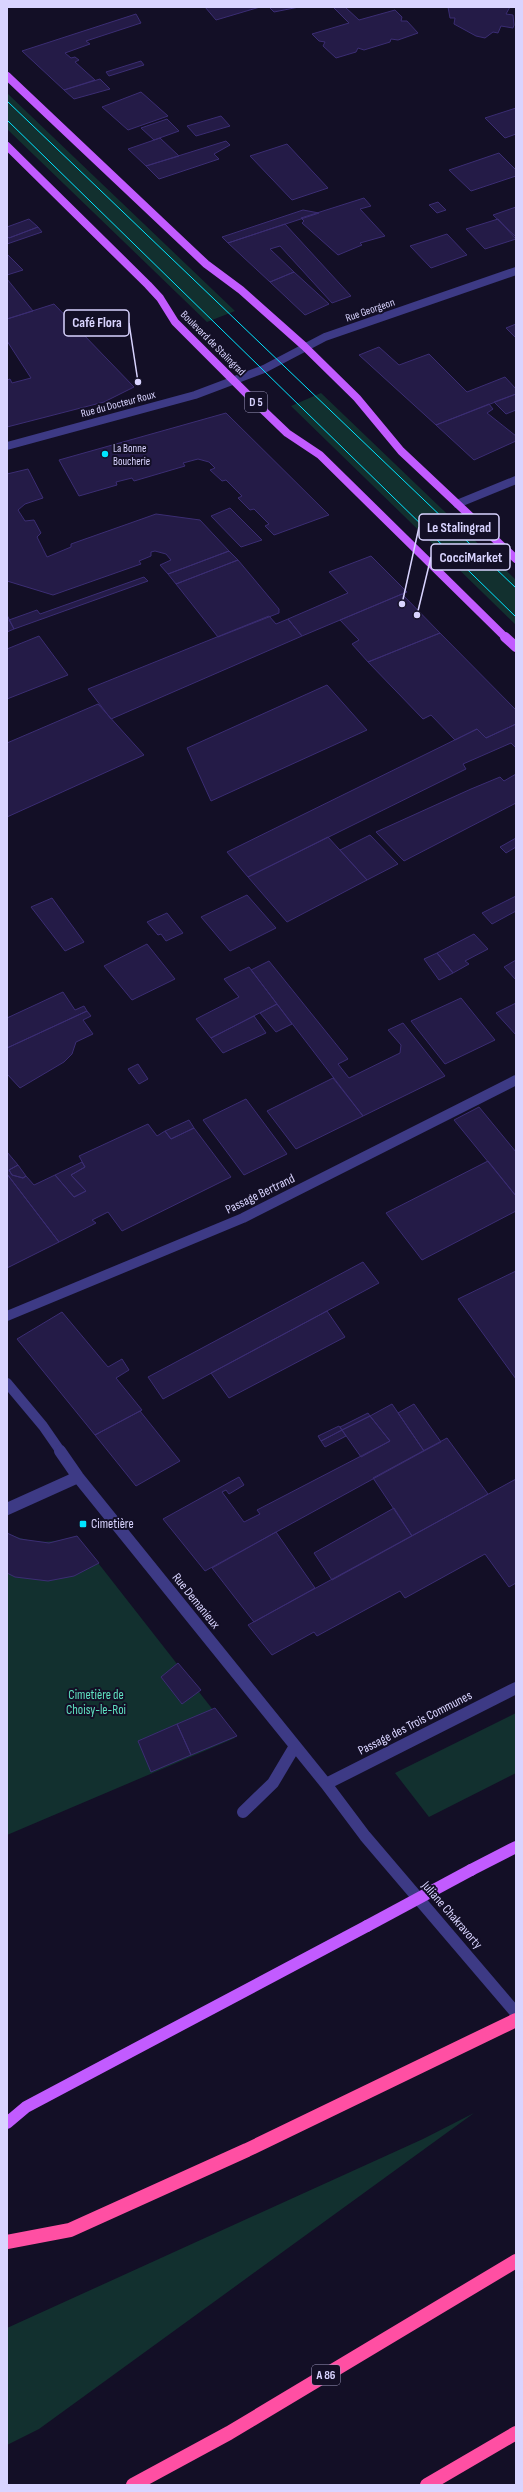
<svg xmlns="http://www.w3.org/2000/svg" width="523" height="2492" viewBox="0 0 523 2492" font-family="'Sofia Sans Condensed',sans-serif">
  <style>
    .green { fill: #12302f }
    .building { fill: #241b47; stroke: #3b2d73 }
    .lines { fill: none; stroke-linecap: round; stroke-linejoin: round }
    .minor-far2 { stroke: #3d3a85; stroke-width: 8 }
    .minor-far1 { stroke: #3d3a85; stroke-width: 10 }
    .minor { stroke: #3d3a85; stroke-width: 12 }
    .major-far2 { stroke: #c25bff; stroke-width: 8 }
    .major-far1 { stroke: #c25bff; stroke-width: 10 }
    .major { stroke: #c25bff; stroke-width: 12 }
    .highway { stroke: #ff4fa3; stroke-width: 14 }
    .tram { stroke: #00e5ff; stroke-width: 1 }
    .major-bridge { stroke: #c25bff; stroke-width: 12 }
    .poi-dot { fill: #00e5ff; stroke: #130f26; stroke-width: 1.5 }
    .labels { text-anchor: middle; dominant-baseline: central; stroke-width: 4; stroke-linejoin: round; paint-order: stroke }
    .far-street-label { font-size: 11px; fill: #d9d4ff; stroke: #130f26 }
    .far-poi-label { font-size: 11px; fill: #d9d4ff; stroke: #130f26; text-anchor: start }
    .shield { fill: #130f26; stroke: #9e99be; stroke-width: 1 }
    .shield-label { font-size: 12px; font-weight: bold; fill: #d9d4ff }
    .street-label { font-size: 13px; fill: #d9d4ff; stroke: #130f26 }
    .poi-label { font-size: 13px; fill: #d9d4ff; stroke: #130f26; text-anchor: start }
    .park-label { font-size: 13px; fill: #5fe0c0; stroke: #130f26 }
    .leader { fill: none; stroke: #d9d4ff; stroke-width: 1.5 }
    .callout-dot { fill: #d9d4ff; stroke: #130f26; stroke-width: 1.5 }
    .callout { fill: #130f26; stroke: #d9d4ff; stroke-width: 1.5 }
    .callout-label { font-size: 14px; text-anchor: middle; font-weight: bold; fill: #d9d4ff }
  </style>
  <rect width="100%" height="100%" fill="#130f26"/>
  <path class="green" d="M7,93l228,218 -28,11 -200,-193z
    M321,393l195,187v45l-225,-219z
    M7,1533c23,11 46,11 70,3l158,202 -228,97z
    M516,1713v60l-87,44 -34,-44z
    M474,2113l-435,316 -32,16v-117l416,-189z"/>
  <path class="building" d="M205,7h55l-44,13z
    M269,7h30l-25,5z
    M333,7h12l14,13 36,-10 7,7 -1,4h6l11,12 -20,7 -7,-1 -1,3 -26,8 -6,-2 -2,4 -20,6 -13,-12 2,-4 -6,-1 -7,-7 37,-11z
    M448,7h62l-4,7 7,1 1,10 -1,3 -12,-2 -3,7 -5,-1 -8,6 -9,-2 -22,-12 1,-6h-5z
    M136,14l5,9 -55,18 4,3 -25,9 6,5 4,-1 4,3 -4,2 20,18 -31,10 -42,-39z
    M141,61l3,4 -35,11 -3,-4z
    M100,79l10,10 -36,10 -10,-9z
    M141,92l27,24 -40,14 -26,-23z
    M516,108v26l-11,4 -20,-20z
    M221,116l9,10 -34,10 -9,-10z
    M167,119l12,12 -25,9 -13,-12z
    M160,138l19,18 -33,10 -18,-17z
    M226,141l4,4 -16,9 5,5 -60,20 -13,-13z
    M287,144l41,44 -36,12 -42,-44z
    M499,153l17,17v6l-45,15 -22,-21z
    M364,198l7,8 -11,3 25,27 -25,7 2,2 -24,10 -36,-32 2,-2 -3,-3z
    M438,202l8,8 -9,3 -8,-8z
    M516,207v30l-23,-22z
    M303,210l16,3 -91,30 -6,-6z
    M29,219l9,8 -29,11 -2,-2v-9z
    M498,219l18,20 -31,10 -19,-20z
    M285,224l66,72 -19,7 -52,-57 -10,3 24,23 -24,10 -42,-39z
    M38,227l4,5 -35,12v-8l2,2z
    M447,234l20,21 -36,13 -21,-22z
    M7,254l16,16 -16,5z
    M294,272l35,32 -24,11 -35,-33z
    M7,279l26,32 -26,8z
    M54,304l80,83 -30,15 -97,25v-47l3,-1 2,4 19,-5 -24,-37v-22z
    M516,324v14l-10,-10z
    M379,347l20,18 30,-11 38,38 38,-15 11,12v5l-80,31 -77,-70z
    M516,394v16l-10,4 -12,-12z
    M489,404l4,5 -6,4 29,23v5l-42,19 -38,-35z
    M226,413l103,102 -55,20 -9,-9 4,-2 -15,-15 -4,1 -12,-12 4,-2 -16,-16 -4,1 -12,-11 5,-2 -6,-6 -11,-3 -15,4 2,3 -51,15 -2,-3 -16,4 1,3 -38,11 -20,-36z
    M28,469l15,29 -18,6 -7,6 7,11 9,-1 7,13 -4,4 10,20 24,-10v-3l85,-30 44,6 29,31 -61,23 -8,-9 11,-5 -5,-6 -11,-3 -4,1v4l-12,5 2,3 -88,31 -46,-14v-107z
    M230,508l32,32 -21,7 -30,-31z
    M229,551l9,9 -62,24 -8,-10z
    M371,556l36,36 -105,44 -14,-17 60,-26 -19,-21z
    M238,560l41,49v4l-61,24 -42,-53z
    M144,577l4,4 -134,48 -5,-9 28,-10 3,4z
    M402,594l38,39 -72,29 -16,-18 7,-4 -19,-20z
    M7,615l7,14 -7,3z
    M269,616l7,8 12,-5 14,17 -191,83 -23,-30z
    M440,633l76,77v14l-30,14 -9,-9 -22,11 -24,-25 -8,4 -55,-57z
    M39,636l29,39 -61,24v-50z
    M327,685l40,45 -156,71 -24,-53z
    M98,704l46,51 -137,62v-74z
    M516,724v24l-5,-5 -48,21 3,5 -218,108 -21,-25 250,-123 9,9z
    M516,774v29l-112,58 -28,-29 95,-43 29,-12 4,4z
    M370,835l28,29 -31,16 -27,-30z
    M328,837l39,43 -80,42 -39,-45z
    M516,838v9l-10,6 -6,-6z
    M247,895l29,33 -46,23 -29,-34z
    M516,896v15l-24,13 -10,-11z
    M52,898l32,44 -19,9 -34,-44z
    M167,913l16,20 -17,8 -5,-7 -3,1 -11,-13z
    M474,934l14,15 -23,12 4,3 -16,9 -16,-20z
    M147,944l28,35 -43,21 -28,-34z
    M437,953l16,20 -14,7 -15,-21z
    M516,960v20l-12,-13z
    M269,961l79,98 -10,5 11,14 51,-25 1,-8 -13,-15 15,-7 42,53 -82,40 -112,-146z
    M249,967l28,37 -66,34 -15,-19 43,-22 -15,-18z
    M63,992l12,18 9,-4 3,5 -80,37v-30z
    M461,998l34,42 -50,24 -34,-43z
    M516,1003v32l-20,-22z
    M277,1004l15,20 -16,8 -16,-19z
    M87,1011l4,5 -8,4 10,14 -17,8 -4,12 -8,8 -44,26 -13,-14v-26z
    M254,1016l12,17 -43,20 -12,-15z
    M138,1064l10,15 -9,5 -11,-15z
    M333,1078l30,38 -67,33 -29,-38z
    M246,1099l41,55 -43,21 -41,-55z
    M479,1107l37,45v44l-62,-76z
    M189,1120l5,8 -23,11 -6,-8z
    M148,1124l9,12 8,-5 6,8 23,-11 37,49 -109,54 -14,-19 -16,8 4,3 -37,19 -52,-68v-22l11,13 -9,5 3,5 11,3 3,-2 8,9 21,-10 19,22 12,-6 -15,-16 14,-8 -6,-11z
    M488,1161l28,35v15l-94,49 -36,-47z
    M82,1162l3,5 -14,8 15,16 -12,6 -19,-22z
    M18,1165l8,11 -3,2 -11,-3 -3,-5z
    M7,1174l52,68 -52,26z
    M363,1262l16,21 -216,116 -15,-22z
    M516,1271v108l-58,-80z
    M327,1311l18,26 -116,61 -18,-25z
    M62,1312l46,55 14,-8 7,11 -13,8 26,32 -47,25 -78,-96z
    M392,1404l32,47 -219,120 -42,-52 76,-42 5,8 -15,9 -3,-4 -4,2 22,30 16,-8 -3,-4 133,-69 -20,-25z
    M414,1404l27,38 -17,9 -26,-38z
    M140,1411l40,50 -44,25 -41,-51z
    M368,1413l2,3 -28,14 -2,-3z
    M370,1416l20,25 -29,16 -19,-27z
    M339,1426l3,4 -21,11 -3,-5z
    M342,1430l4,6 -21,11 -4,-6z
    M447,1438l41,56 -76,42 -39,-58z
    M516,1479v104l-7,4 -24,-33 -80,44 -5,-7 -83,45 -3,-4 -42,23 -24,-30z
    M394,1508l18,28 -80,44 -18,-27z
    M276,1532l39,56 -61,34 -42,-54z
    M7,1533l13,6 29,4 28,-7 22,27 -25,13 -26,5 -33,-4 -8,-4z
    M178,1663l23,27 -19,14 -21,-27z
    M215,1708l22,28 -46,19 -14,-31z
    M177,1724l14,31 -40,17 -13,-31z"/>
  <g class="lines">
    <path class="minor-far2" d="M7,446l188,-51 69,-26 61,-32 191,-66
      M457,504l59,-24"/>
    <path class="minor-far1" d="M7,1316l236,-98 273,-138
      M7,1383l36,43 18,26"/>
    <path class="minor" d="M60,1451l18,26 248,307 39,52 151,177
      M7,1509l71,-32
      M326,1784l190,-96
      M243,1812l30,-29 22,-37"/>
    <path class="major-far2" d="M7,76l199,188 35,26 63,56 53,52 44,53 115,108
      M7,146l141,139 12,13 15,24 88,88 24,23 33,22 186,183"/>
    <path class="major-far1" d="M505,637l11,10"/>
    <path class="major" d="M471,1870l45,-23
      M7,2123l19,-16 341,-181"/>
    <path class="highway" d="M7,2242l63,-12 177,-80 269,-130
      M133,2485l96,-52 287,-172
      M427,2485l89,-52"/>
    <path class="tram" d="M7,101l509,487
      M7,120l509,497"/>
    <path class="major-bridge" d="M367,1926l104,-56"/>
  </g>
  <g class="poi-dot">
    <circle cx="105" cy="454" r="4"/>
    <rect x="79" y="1520" width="8" height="8" rx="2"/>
  </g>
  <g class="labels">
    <g class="far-street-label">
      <text transform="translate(370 310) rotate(-19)">Rue Georgeon</text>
      <text transform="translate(213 343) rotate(45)">Boulevard de Stalingrad</text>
      <text transform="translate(118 404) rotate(-15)">Rue du Docteur Roux</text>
    </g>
    <g class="far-poi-label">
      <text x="113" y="448">La Bonne<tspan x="113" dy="13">Boucherie</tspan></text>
    </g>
    <g class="shield">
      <rect x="245" y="392" width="22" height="20" rx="3"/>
      <rect x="312" y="2365" width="28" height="20" rx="3"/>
    </g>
    <g class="shield-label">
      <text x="256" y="402">D 5</text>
      <text x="326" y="2375">A 86</text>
    </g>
    <g class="street-label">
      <text transform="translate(260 1194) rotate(-26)">Passage Bertrand</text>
      <text transform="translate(196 1601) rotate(51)">Rue Demanieux</text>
      <text transform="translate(415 1723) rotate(-27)">Passage des Trois Communes</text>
      <text transform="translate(452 1915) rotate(49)">Juliane Chakravorty</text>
    </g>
    <g class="poi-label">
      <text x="91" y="1524">Cimetière</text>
    </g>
    <g class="park-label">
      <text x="96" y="1695">Cimetière de<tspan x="96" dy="15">Choisy-le-Roi</tspan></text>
    </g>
  </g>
  <path class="leader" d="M138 382L129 323M402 604L419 527M417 615L431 557"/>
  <g class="callout-dot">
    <circle cx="138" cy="382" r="4"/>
    <circle cx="402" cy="604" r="4"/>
    <circle cx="417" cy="615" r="4"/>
  </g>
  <g class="callout">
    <rect x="64" y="310" width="65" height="26" rx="4"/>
    <rect x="419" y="514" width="80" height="26" rx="4"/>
    <rect x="431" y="544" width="79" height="26" rx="4"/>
  </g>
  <g class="callout-label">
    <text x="97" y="327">Café Flora</text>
    <text x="459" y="532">Le Stalingrad</text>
    <text x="471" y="562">CocciMarket</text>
  </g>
  <rect width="523" height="2492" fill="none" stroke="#d9d4ff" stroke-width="16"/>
</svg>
